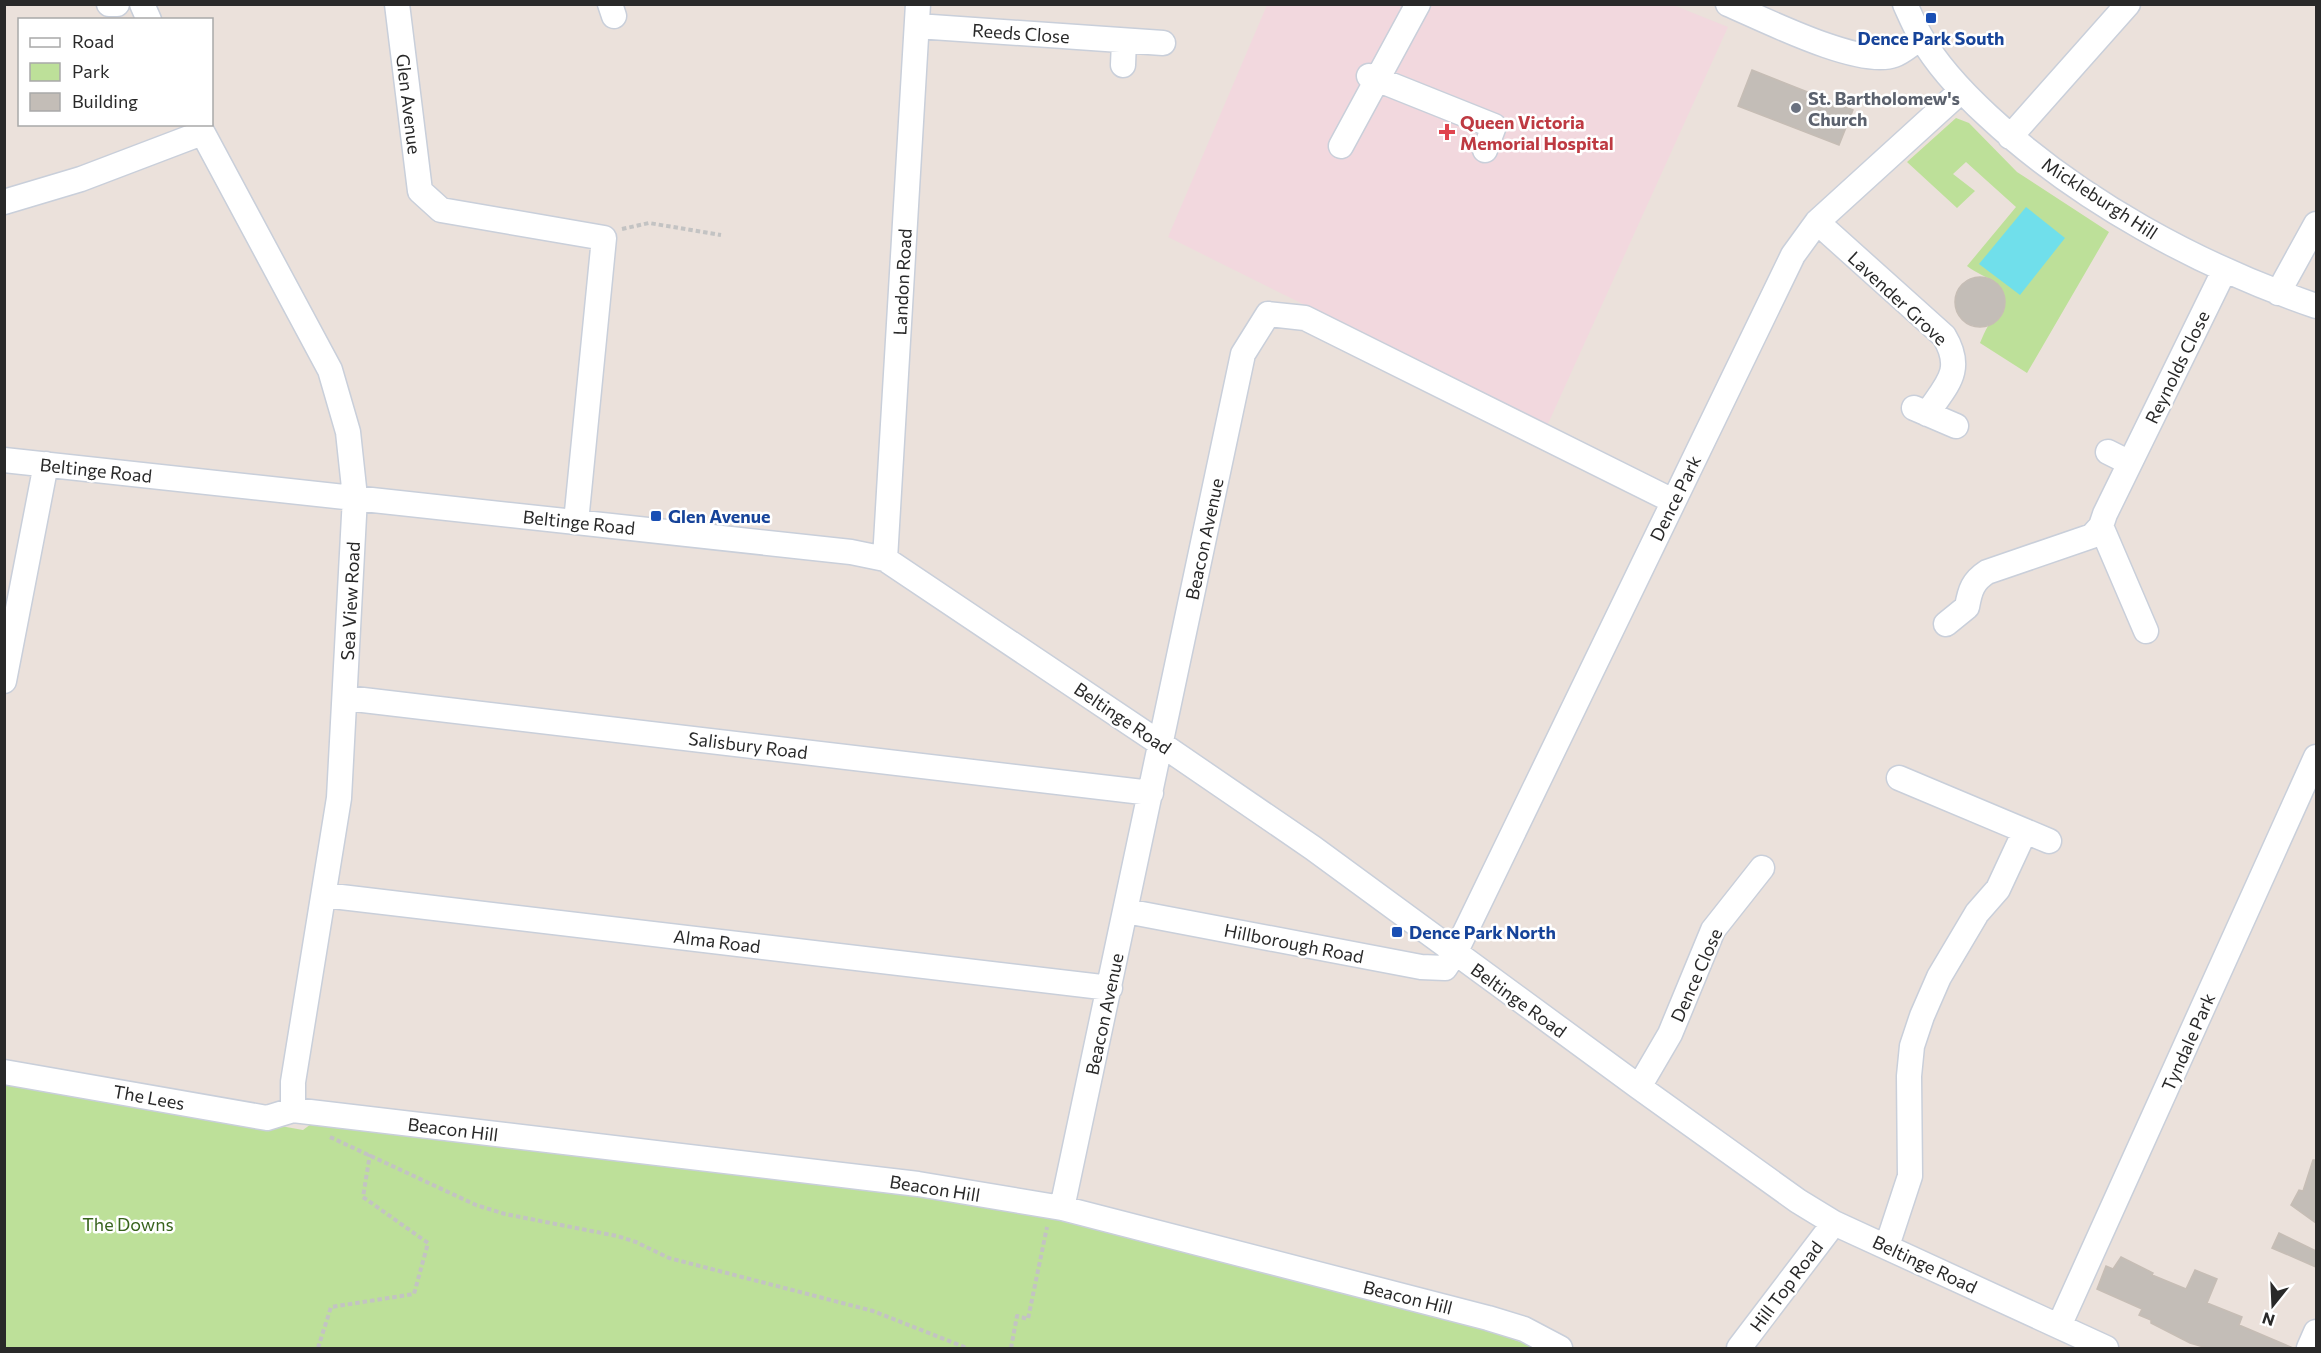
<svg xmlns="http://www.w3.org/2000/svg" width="2321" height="1353" viewBox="0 0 2321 1353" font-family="Commissioner,sans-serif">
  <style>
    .medical { fill: #f2d8de }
    .green { fill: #bde099 }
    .water { fill: #70dfeb }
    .building { fill: #c3bdb7; stroke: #c6bdb5; stroke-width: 1.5 }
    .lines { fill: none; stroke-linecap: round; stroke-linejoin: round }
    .minor-casing { stroke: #c9cfda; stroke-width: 27 }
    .path { stroke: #c3c3c3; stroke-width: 4; stroke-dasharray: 4.5 3; stroke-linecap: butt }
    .minor { stroke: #fff; stroke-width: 24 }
    .transit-dot { fill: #1a4fb4; stroke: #fff; stroke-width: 2 }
    .worship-dot { fill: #6b7280; stroke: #fff; stroke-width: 2 }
    .health-dot { fill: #e0444e; stroke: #fff; stroke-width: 2 }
    .labels { text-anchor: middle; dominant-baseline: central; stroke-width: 5; stroke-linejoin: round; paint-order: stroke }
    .street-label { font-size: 18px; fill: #292929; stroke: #fff }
    .transit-label { font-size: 18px; font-weight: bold; fill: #164399; stroke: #fff; text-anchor: start }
    .worship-label { font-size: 18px; font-weight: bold; fill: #5b616d; stroke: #fff; text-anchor: start }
    .health-label { font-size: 18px; font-weight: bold; fill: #be3a42; stroke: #fff; text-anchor: start }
    .park-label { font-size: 18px; fill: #37631c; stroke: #fff }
  </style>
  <rect width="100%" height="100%" fill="#ebe1db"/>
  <path class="medical" d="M1267,5h406l55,22 -181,399 -379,-189z"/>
  <path class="green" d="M1956,118l13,5 48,49 92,60 -82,141 -47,-30c2,-5 5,-12 8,-17 3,-3 9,-5 12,-9 7,-10 6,-26 -5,-34 -8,-7 -18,-9 -28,-17l49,-59 -50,-45 -13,12 22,17 -18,17 -50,-46z
    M4,1077l299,53 8,-6 596,71 169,27 408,107 53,19h-1532z"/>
  <path class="water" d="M2026,207l39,31 -45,57 -41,-31z"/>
  <path class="building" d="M1752,70l101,40 -14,35 -101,-39z
    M1955 302a25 25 0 1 1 50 0a25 25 0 1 1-50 0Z
    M2313,1160h3v63l-25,-18 8,-15 4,1z
    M2279,1233l37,18v16l-44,-19z
    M2121,1257l32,16 -1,2 34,14 9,-19 22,9 -10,24 35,14 -3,8 54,23h-86l-17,-5 -39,-20v-3l-12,-5 3,-6 -45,-20 9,-23 7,3z"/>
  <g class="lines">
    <defs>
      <path id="minor" d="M109,4h8
        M142,4l7,16
        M397,4l23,187 21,19 163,28 -28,284
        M610,4l4,12
        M1728,4c35,15 132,64 166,51 9,-3 18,-12 27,-17
        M1905,4c5,11 10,23 16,33 17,30 42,56 67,79 91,85 212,150 328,190
        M917,26l246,17
        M1123,65l1,-24
        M1369,76l125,50 -9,24
        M198,124l132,246 18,62 7,65 -16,301 -46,284v28
        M2010,137l118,-133
        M1341,146l77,-142
        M4,202l77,-23 121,-46
        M1817,222l127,114c21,35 2,49 -17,78
        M2278,293l38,-69
        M1914,408l42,18
        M2108,452l22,11
        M4,460l847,92 34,7 276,185 152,104 326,239 159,114 36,22 272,125
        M2101,526l45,105
        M885,559l33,-555
        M1946,624l21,-17c3,-17 6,-26 20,-35l105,-36 9,-10 4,-12 119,-243
        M4,681l42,-217
        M346,698l805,95
        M1899,778l150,63
        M324,895l786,93
        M1126,911l295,56 24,1 10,-15 338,-698 24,-33 144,-131
        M4,1072l263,46 26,-8 625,74 144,24 426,110 36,11 36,19
        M1639,1087l31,-53 43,-104 49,-62
        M1062,1208l181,-854 25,-40 37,4 368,183
        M1887,1246l23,-70 -1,-100 3,-30 10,-30 17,-39 38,-64 21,-24 27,-58
        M2059,1326l257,-569
        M1739,1348l95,-125
        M2309,1348l7,-16"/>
    </defs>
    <use href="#minor" class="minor-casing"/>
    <path class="path" d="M622,229l27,-6 72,12
      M330,1137l146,68 29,9 112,22 19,6 33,16 204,53 94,37
      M318,1348l13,-41 83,-13 14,-51 -65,-46 7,-43
      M1011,1348l6,-32 11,3 19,-92"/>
    <use href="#minor" class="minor"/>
  </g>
  <g class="transit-dot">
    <rect x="1925" y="12" width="12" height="12" rx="3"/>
    <rect x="650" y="510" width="12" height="12" rx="3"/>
    <rect x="1391" y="926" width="12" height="12" rx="3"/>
  </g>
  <circle class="worship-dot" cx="1796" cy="108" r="6"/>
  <path class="health-dot" d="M1444 123h6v6h6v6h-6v6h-6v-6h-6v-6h6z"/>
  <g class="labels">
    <g class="street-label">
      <text transform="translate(1021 33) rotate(4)">Reeds Close</text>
      <text transform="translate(409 104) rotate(83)">Glen Avenue</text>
      <text transform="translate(2100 198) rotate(33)">Mickleburgh Hill</text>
      <text transform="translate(902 282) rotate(-87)">Landon Road</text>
      <text transform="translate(1898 298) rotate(43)">Lavender Grove</text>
      <text transform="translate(2177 367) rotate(-64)">Reynolds Close</text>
      <text transform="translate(96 470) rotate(6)">Beltinge Road</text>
      <text transform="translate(1675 498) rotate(-64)">Dence Park</text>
      <text transform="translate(579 522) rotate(6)">Beltinge Road</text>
      <text transform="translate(1204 539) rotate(-78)">Beacon Avenue</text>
      <text transform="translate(350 601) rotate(-87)">Sea View Road</text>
      <text transform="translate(1123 718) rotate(34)">Beltinge Road</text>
      <text transform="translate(748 745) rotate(7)">Salisbury Road</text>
      <text transform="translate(717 941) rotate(7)">Alma Road</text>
      <text transform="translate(1294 943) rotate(11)">Hillborough Road</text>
      <text transform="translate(1696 975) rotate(-66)">Dence Close</text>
      <text transform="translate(1519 1000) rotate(36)">Beltinge Road</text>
      <text transform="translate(1104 1014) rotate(-78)">Beacon Avenue</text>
      <text transform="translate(2188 1042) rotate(-66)">Tyndale Park</text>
      <text transform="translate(149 1097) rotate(10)">The Lees</text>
      <text transform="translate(453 1129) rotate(7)">Beacon Hill</text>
      <text transform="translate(935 1188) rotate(9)">Beacon Hill</text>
      <text transform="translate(1925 1264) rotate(25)">Beltinge Road</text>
      <text transform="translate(1786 1286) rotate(-53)">Hill Top Road</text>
      <text transform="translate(1408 1297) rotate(14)">Beacon Hill</text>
    </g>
    <g class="transit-label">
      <text x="1931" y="38" text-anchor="middle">Dence Park South</text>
      <text x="668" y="516">Glen Avenue</text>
      <text x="1409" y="932">Dence Park North</text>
    </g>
    <g class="worship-label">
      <text x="1808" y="98">St. Bartholomew's<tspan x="1808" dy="21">Church</tspan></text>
    </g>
    <g class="health-label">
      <text x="1460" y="122">Queen Victoria<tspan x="1460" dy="21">Memorial Hospital</tspan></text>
    </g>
    <g class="park-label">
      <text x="128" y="1224">The Downs</text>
    </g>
  </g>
  <rect width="2321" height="1353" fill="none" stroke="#292929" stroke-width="12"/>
  <rect x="18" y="18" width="195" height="108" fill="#ffffff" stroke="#a9a9a9" stroke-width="1.5"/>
  <rect x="30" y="38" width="30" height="9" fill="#ffffff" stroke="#a9a9a9" stroke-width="1.5"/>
  <text x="72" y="48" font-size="18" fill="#292929">Road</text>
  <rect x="30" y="63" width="30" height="18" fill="#bde099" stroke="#a9a9a9" stroke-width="1.5"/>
  <text x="72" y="78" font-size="18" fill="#292929">Park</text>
  <rect x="30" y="93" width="30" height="18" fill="#c3bdb7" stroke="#a9a9a9" stroke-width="1.5"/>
  <text x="72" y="108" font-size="18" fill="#292929">Building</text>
  <g transform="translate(2273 1305) rotate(198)" stroke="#ffffff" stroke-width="4.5" paint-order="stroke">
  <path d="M0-4.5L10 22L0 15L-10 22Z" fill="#292929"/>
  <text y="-9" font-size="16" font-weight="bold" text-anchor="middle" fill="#292929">N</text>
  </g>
</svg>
